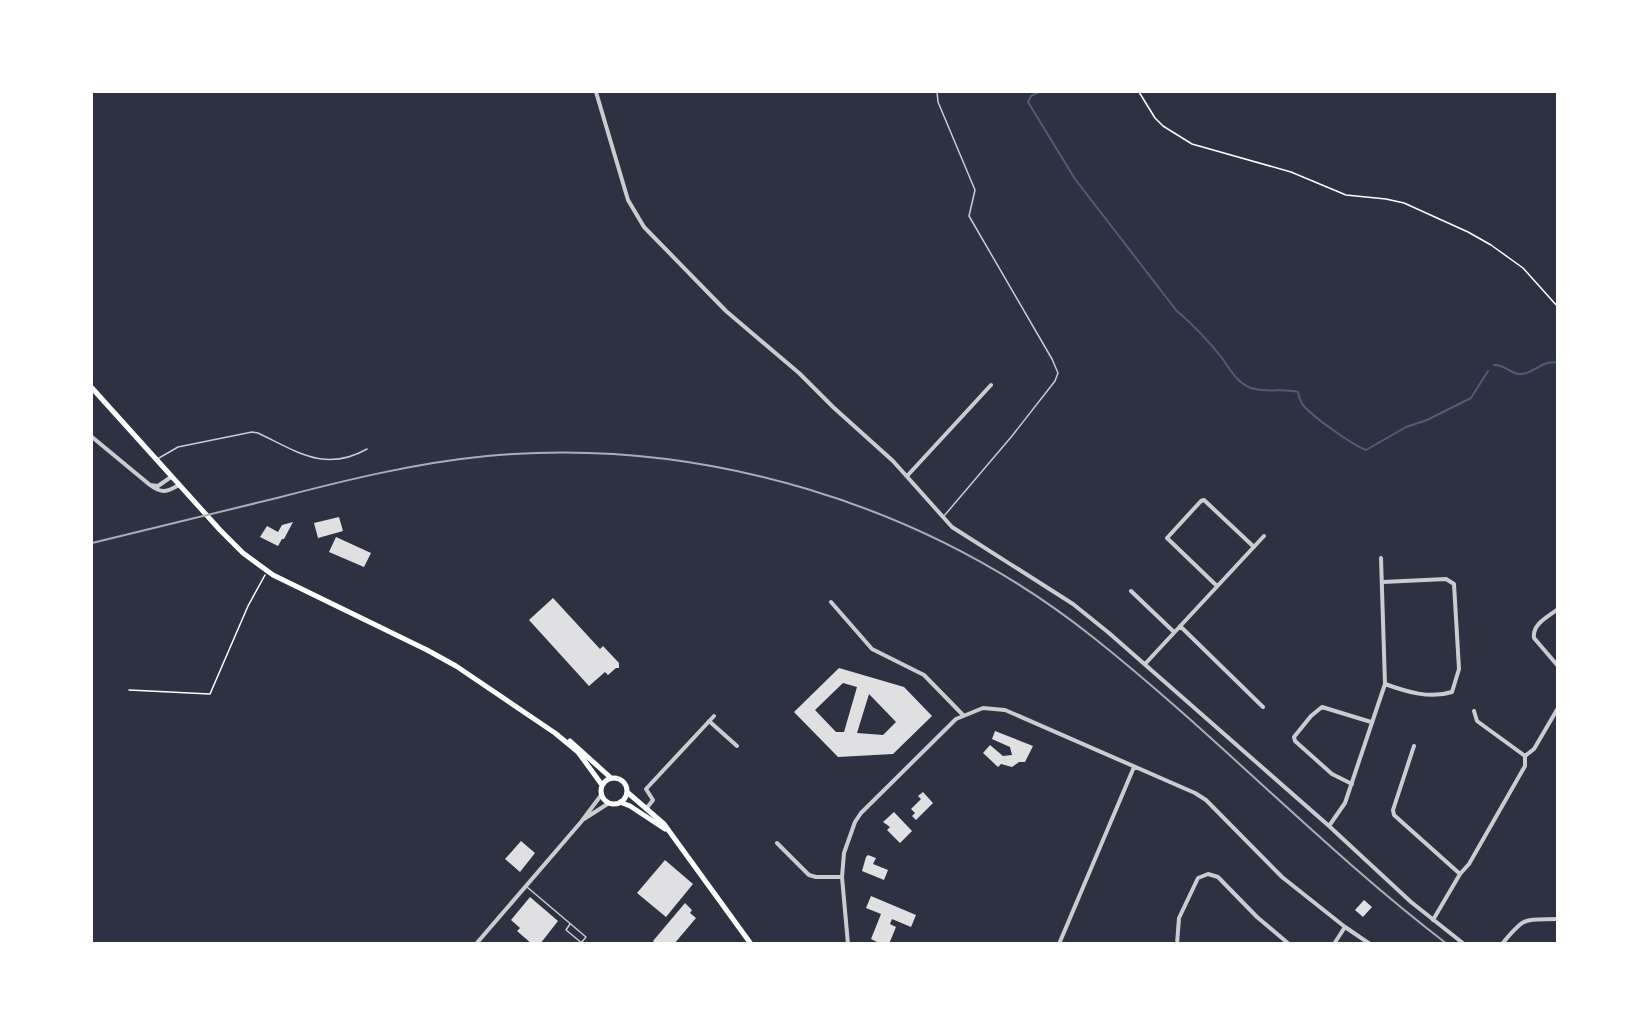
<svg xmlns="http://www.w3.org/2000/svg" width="1649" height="1035" viewBox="0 0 1649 1035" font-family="Georgia,serif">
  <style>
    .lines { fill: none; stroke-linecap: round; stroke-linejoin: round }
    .stream { stroke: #4f5d75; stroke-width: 2 }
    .building { fill: #e0e0e3; fill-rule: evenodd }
    .path { stroke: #fff; stroke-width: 1.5 }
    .service { stroke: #caccd0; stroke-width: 1.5 }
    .minor { stroke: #caccd0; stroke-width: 4 }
    .secondary { stroke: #fff; stroke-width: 5 }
    .rail { stroke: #abadb3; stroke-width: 2 }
  </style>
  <rect width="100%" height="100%" fill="#2d3142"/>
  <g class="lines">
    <path class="stream" d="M1039,92l-8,4 -3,6 47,77 101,131c16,14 32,30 46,48 8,11 15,25 29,30 15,5 32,0 47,4 1,5 2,9 5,13 10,12 48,39 63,45l40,-23 21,-7 44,-22 17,-27
      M1494,365c11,-1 17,10 27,9 14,-1 22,-15 37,-11"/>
  </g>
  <path class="building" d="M339,517l4,14 -25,7 -4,-15z
    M293,522l-9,17h-2l-4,7 -18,-9 7,-11 11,6 4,-7z
    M336,537l35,16 -7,14 -35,-15z
    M553,598l47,51 3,-3 16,17v5h-3l-8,7 -3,-3 -16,14 -60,-66z
    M839,668l65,19 28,29 -39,38 -55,3 -44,-45zM843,683l14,4 -13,45h-8l-21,-22zM869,694l27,28 -13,13 -26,-2z
    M995,731l38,15 -8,16h-6l-7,5 -11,-3 -3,3 -15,-14 7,-8 13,11 9,-1 -2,-8 -18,-8z
    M923,792l10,11 -17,17 -4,-4 3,-3 -4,-4 10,-10 -3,-3z
    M894,812l18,19 -12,12 -13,-13 3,-3 -7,-5z
    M521,841l14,12 -15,19 -15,-13z
    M868,855l8,3 -3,6 15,6 -4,10 -22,-9 4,-14z
    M665,860l28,24 -27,33 -29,-24z
    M871,896l45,19 -5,12 -19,-8 -2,5 6,3 -7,17h-8l-10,-5 10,-25 -15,-6z
    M530,897l28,24 -18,23h-8l-15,-13 3,-3 -9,-8z
    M1364,900l8,7 -9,10 -8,-7z
    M685,903l7,7 -2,3 6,5 -22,26h-18l-3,-3z"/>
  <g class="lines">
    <path class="path" d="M1139,92l16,26 8,8 29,18 99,28 55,23 40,4 18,4 64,29 23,13 32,23 35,39
      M129,690l81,4 38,-88 17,-31"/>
    <path class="service" d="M937,92l1,10 37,88 -6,26 83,143 6,14 -3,8 -43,55 -68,80
      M159,458l19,-11 74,-15 6,1c38,18 67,40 109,16
      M527,887l59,50 -5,6
      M570,924l-4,6 17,14"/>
    <path class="minor" d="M596,92l32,108 16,27 82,84 73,62 34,34 60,54 59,66 121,77 36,29 220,193 82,76 53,42
      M92,437l58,48
      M908,475l83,-90
      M171,477l-13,9 -8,-1c12,9 17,7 29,0
      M1383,582l63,-3 8,5 5,85 -7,23c-22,7 -45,0 -67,-8
      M1217,586l-50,-48 34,-37 3,-1 50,47
      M1131,591l43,41
      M831,602l41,47 52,26 39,40
      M1558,609c-10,8 -26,15 -24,29l24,28
      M1180,626l83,81
      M1145,664l119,-128
      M709,721l28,25
      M1414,746l-21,64 1,5 66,59
      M1525,756l9,-7 24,-41
      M1352,784l-20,-10 -37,-33 -1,-4 17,-21 11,-9 49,15
      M646,809l7,-9 -7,-11 68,-73
      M584,819l25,-16
      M1329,826l16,-23 40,-119 -4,-126
      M777,843l32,32 7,2h26
      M1433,920l27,-46 9,-10 56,-98v-10l-48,-35 -3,-10
      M476,944l105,-122 21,-28
      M848,944l-6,-67 2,-24 11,-31 6,-9 95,-94 27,-11 22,2 190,83 11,7 76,77 63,50 25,17
      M1059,944l75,-177
      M1177,944l2,-26 19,-40 10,-4 10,3 39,40 32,27
      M1334,944l11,-17
      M1502,944c23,-28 21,-24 56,-25"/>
    <path class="secondary" d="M92,388l128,142 23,23 30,22 154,75 29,16 99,67 23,19 24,33
      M570,741l41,37
      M601 791a13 13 0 1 1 26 0a13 13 0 1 1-26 0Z
      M627,792l37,32 87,120
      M620,802l10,4 35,23"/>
    <path class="rail" d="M92,543c61,-15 123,-30 185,-45 69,-18 138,-35 210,-42 215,-20 439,48 607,182 122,97 229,211 353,306"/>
  </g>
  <rect width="1649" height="1035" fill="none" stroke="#ffffff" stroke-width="186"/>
</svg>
